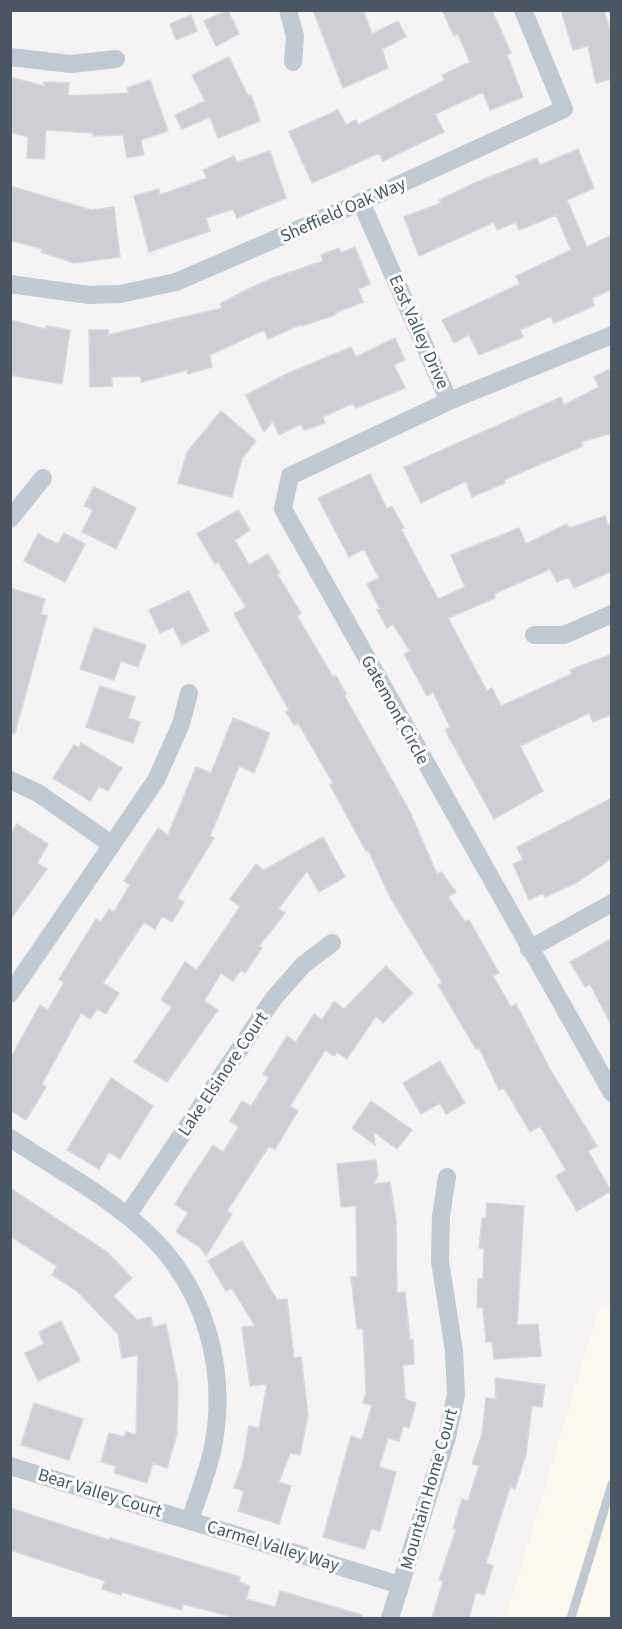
<svg xmlns="http://www.w3.org/2000/svg" width="622" height="1629" viewBox="0 0 622 1629" font-family="'Source Sans 3',sans-serif">
  <style>
    .commercial { fill: #fdf9ef }
    .building { fill: #cdcfd5; stroke: #d7d9de; stroke-width: 1.5 }
    .lines { fill: none; stroke-linecap: round; stroke-linejoin: round }
    .lane { stroke: #c1cad2; stroke-width: 9 }
    .street { stroke: #c1cad2; stroke-width: 18 }
    .labels { text-anchor: middle; dominant-baseline: central; stroke-width: 6; stroke-linejoin: round; paint-order: stroke }
    .street-label { font-size: 18px; fill: #4a5661; stroke: #fff }
  </style>
  <rect width="100%" height="100%" fill="#f5f3f3"/>
  <path class="commercial" d="M611,1307v311h-105l91,-305z"/>
  <path class="building" d="M228,10l11,24 -23,12 -12,-25z
    M313,10h50l9,24 26,-13 8,16 -24,12 6,19 -45,20z
    M442,10h50l19,43 -4,2 16,42 -33,13 -7,-18 -48,22 9,18 -61,29 -4,-8 -67,30 -23,-51 49,-22 8,15 10,-5 2,5 87,-45 -3,-5 28,-13 -12,-28 -4,2z
    M561,10h43l8,26v43l-16,4 -8,-37 -15,4z
    M191,15l6,16 -21,9 -6,-16z
    M229,57l19,39 3,-1 9,26 -42,17 -8,-21 -28,12 -7,-14 30,-14 -13,-26z
    M10,77l34,9v-4l25,1 -1,13 61,-3 -2,-5 23,-8 18,51 -27,9 3,15 -17,3 -4,-23 -30,1v-3l-47,-3 -2,29 -17,-1 1,-21 -18,-5z
    M578,149l16,39 -27,12 20,47 25,-12v54l-20,9 2,8 -40,17 -3,-7 -31,14 3,7 -44,18 -10,-20 -15,8 -12,-23 78,-36 -4,-8 55,-26 -15,-35 -37,15 -3,-8 -19,8 -3,-8 -75,34 -15,-39 37,-14 -2,-3 38,-18 60,-24 3,7z
    M270,151l16,47 -49,20 -4,-9 -27,9 4,13 -61,21 -15,-56 25,-7 1,6 47,-17 -4,-8 31,-14 3,6z
    M10,186l81,24 23,-3 6,50 -46,6 -33,-11 1,-3 -32,-9z
    M355,247l15,37 -12,5 5,13 -28,11v2l-33,11v-2l-34,15 -4,-9 -54,25 2,12 -24,7 -1,-4 -45,12 -2,-6 -28,1v9l-22,1 -1,-57h19v5l114,-27 -2,-4 26,-14 27,-12 50,-17 -2,-6 18,-7 2,5z
    M10,320l36,9v-3l24,4 -8,54 -52,-9z
    M395,338l10,22 -11,5 11,23 -49,20 -3,-5 -30,14 2,6 -21,7 -3,-6 -22,11 -6,-14 -9,11 -18,-37 38,-20 67,-28 5,10z
    M612,368v65l-31,9 2,4 -79,34 1,3 -33,14 -6,-16 -45,22 -17,-36 157,-70 3,8 35,-18 -5,-10z
    M221,411l35,30 -14,17 -10,39 -54,-14 9,-31z
    M370,474l17,35 5,-3 12,22 -3,1 37,70 27,-12 -14,-32 68,-27 7,16 41,-20 2,4 36,-12 3,9 4,-1v47l-38,17 -5,-11 -12,5 -7,-13 -56,25 1,4 -47,20 39,73 5,-3 9,18 71,-32 -2,-4 42,-16v60l-19,8 -4,-9 -69,33 23,45 -49,28 -49,-89 5,-3 -17,-35 -6,4 -23,-42 6,-3 -17,-27 -6,4 -10,-18 3,-1 -13,-25 12,-6 -15,-29 -15,8 -31,-59z
    M94,487l42,21 -20,41 -34,-17 11,-22 -9,-4z
    M238,510l12,20 -15,10 14,25 19,-11 12,19 -3,1 24,39 -4,3 36,61 3,-1 10,18 -2,1 65,115 28,64 4,-2 15,20 -8,5 17,25 4,-2 30,53 -6,3 18,31 5,-3 35,67 46,75 -9,5 23,40 -34,20 -21,-35 10,-6 -26,-44 -10,6 -26,-44 -5,2 -20,-42 -3,1 -38,-64 4,-3 -51,-83 -23,-49 -2,1 -36,-66 3,-2 -35,-60 -4,2 -8,-13 3,-2 -55,-96 12,-7 -28,-45 -3,2 -18,-30z
    M64,533l21,11 -20,38 -41,-21 14,-27 20,10z
    M10,588l35,11 -4,15 6,2 -32,117h-5z
    M189,591l20,40 -27,14 -9,-18 -13,6 -11,-23z
    M94,628l52,17 -8,22 -17,-6 -7,19 -34,-11z
    M100,686l35,11 -7,21 12,4 -7,21 -47,-16z
    M233,718l37,15 -16,40 -15,-7 -29,70 4,2 -37,60 7,4 -12,20 -10,-6 -7,13 -11,-7 -41,61 16,10 -13,21 -9,-5 -7,10 -9,-6 -39,71 4,3 -20,33 -16,-10v-51l30,-54 8,5 16,-27 -5,-4 37,-60 5,3 8,-13 5,3 16,-27 -6,-4 34,-53 10,7 28,-68 15,6z
    M81,743l41,25 -14,23 -9,-5 -9,15 -37,-23 21,-33 5,3z
    M612,798v60l-36,25 -31,14 -2,-4 -14,7 -16,-36 10,-4 -6,-13z
    M17,824l31,20 -11,19 10,6 -37,51v-85z
    M323,837l22,40 -26,15 -12,-21 -29,38 7,4 -26,33 3,2 -17,25 -4,-3 -8,11 -12,-8 -17,28 14,9 -51,72 -33,-20 38,-55 -11,-7 24,-38 12,8 43,-63 -10,-8 26,-35 8,6z
    M612,938v89l-22,-43 -5,3 -15,-25z
    M386,966l27,27 -30,30 -7,-7 -29,43 -10,-7 -3,4 -9,-6 -35,56 8,5 -23,38 -6,-3 -42,65 5,3 -26,42 -6,-9 -24,-15 12,-19 -13,-9 11,-18 27,-41 10,7 16,-25 -9,-6 12,-20 9,5 18,-28 -6,-4 24,-38 9,6 18,-28 8,6 12,-19 10,8z
    M440,1061l25,42 -19,11 -6,-11 -19,11 -18,-31z
    M111,1078l42,28 -33,53 -11,-7 -10,17 -32,-19z
    M371,1101l41,29 -15,19 -23,-17 1,13 -23,-17z
    M376,1160l2,16 -5,8 17,-2 6,39 1,72 8,-1 5,48h3l1,24 -11,1 2,34 11,4 -7,25 -6,-2 -4,15 -11,-3 -9,29 17,5 -16,59 -9,-2 -6,20 -42,-12 28,-101 11,4 10,-35 -9,-2 3,-10 -3,-65 -6,1 -6,-52h6l-1,-71 -15,1 -4,-43z
    M10,1188l97,64 25,26 -19,18 24,24 14,-3 2,10 13,-3 12,60 -1,50 -10,34 -14,-5 -6,20 -33,-10 2,-7 -15,-4 8,-29 15,4 2,-5 10,3 2,-80 -16,3 -4,-24 -41,-43 -25,-16 5,-9 -47,-30z
    M487,1203l37,3 -7,119 21,-1 3,32 -47,3 -2,-17h-6l-3,-34 -6,-1 1,-28h5l1,-31h-5l3,-30h4z
    M242,1241l35,59 10,-1 7,59 7,-1 7,58 -8,40 -10,-2 -11,29 12,4 -12,38 -41,-13 6,-20 -10,-3 9,-26 6,-36 10,2 8,-44 -17,2 -8,-59 13,-1 -23,-38 -6,3 -18,-30z
    M61,1321l19,40 -42,20 -13,-28 19,-9 -5,-12z
    M495,1378l50,7 -3,22 -10,-1 -6,48 -11,35 -5,-2 -24,76 7,3 -9,29 -8,-3 -7,26h-37l11,-37 -4,-1 17,-51h-3l9,-30 6,2 11,-35 -7,-2 10,-30 4,-36 10,1z
    M34,1403l49,16 -14,41 -48,-15z
    M10,1508l99,32 1,-2 130,39 -1,5 11,4 -4,13 29,8 5,-16 82,24 -1,3h-125l-53,-14 -1,6 -60,-18 -1,3 -19,-6 3,-8 -95,-31z"/>
  <g class="lines">
    <path class="lane" d="M571,1618l41,-134"/>
    <path class="street" d="M288,10l7,26 -2,26
      M10,57l61,7 45,-5
      M361,202l88,199
      M10,284l79,11 31,-1 56,-12 185,-80 203,-93 -41,-99
      M612,335l-163,66 -159,75 -7,33 329,584
      M10,519l33,-41
      M534,635h30l48,-21
      M10,780l28,13 73,51
      M529,949l83,-46
      M10,994l146,-214 25,-56 8,-31
      M10,1138c44,29 97,58 135,93 60,55 83,137 68,216 -5,24 -15,49 -23,73
      M127,1216l147,-218 29,-33 29,-22
      M10,1466l390,119
      M390,1618l57,-181 9,-42 -2,-44 -14,-90 1,-45 6,-39"/>
  </g>
  <g class="labels">
    <g class="street-label">
      <text transform="translate(343 210) rotate(-24)">Sheffield Oak Way</text>
      <text transform="translate(419 332) rotate(66)">East Valley Drive</text>
      <text transform="translate(395 710) rotate(61)">Gatemont Circle</text>
      <text transform="translate(223 1074) rotate(-56)">Lake Elsinore Court</text>
      <text transform="translate(429 1489) rotate(-74)">Mountain Home Court</text>
      <text transform="translate(100 1493) rotate(17)">Bear Valley Court</text>
      <text transform="translate(273 1546) rotate(17)">Carmel Valley Way</text>
    </g>
  </g>
  <rect width="622" height="1629" fill="none" stroke="#4a5661" stroke-width="24"/>
</svg>
